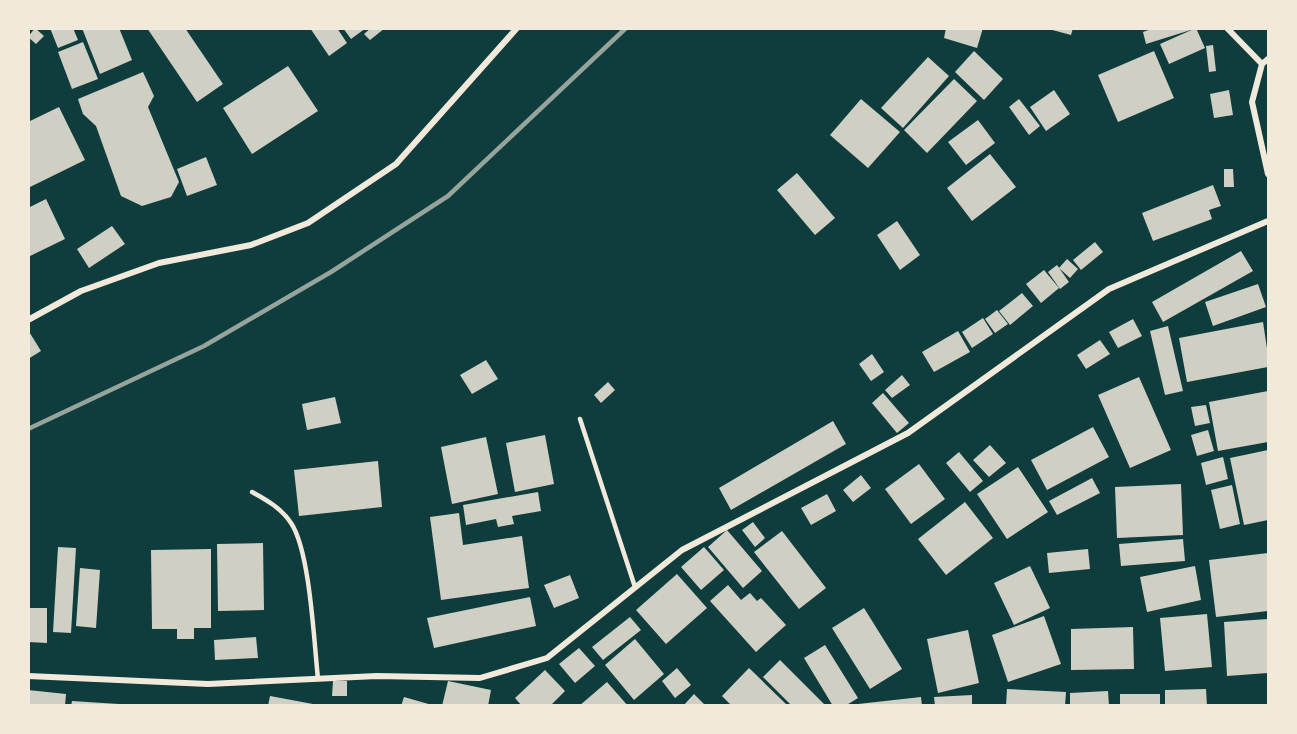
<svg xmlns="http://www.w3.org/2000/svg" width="1297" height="734" viewBox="0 0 1297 734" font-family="'Titillium Web',sans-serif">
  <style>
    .building { fill: #cfcfc3 }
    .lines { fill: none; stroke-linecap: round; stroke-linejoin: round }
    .service { stroke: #f1e9da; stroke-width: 4.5 }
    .minor { stroke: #f1e9da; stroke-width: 6 }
    .rail { stroke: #97a49c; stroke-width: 4.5 }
  </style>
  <rect width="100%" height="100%" fill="#0f3d3e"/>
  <path class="building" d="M35,28l9,8 -8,8 -8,-7z
    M50,28h23l5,12 -20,8z
    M82,28h37l13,32 -32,14z
    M147,28h38l38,56 -26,18z
    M310,28h27l10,15 -18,13z
    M343,28h23l-15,11z
    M371,28h14l-15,12 -6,-6z
    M946,28h37l-6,20 -33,-10z
    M1045,28h28l-2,7z
    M1154,28h40v1l-48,15 -3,-12z
    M1196,28l9,20 -36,16 -9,-20z
    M83,42l15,37 -26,10 -14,-37z
    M1213,45l3,26 -7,1 -3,-26z
    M974,51l29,28 -19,21 -29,-28z
    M1154,51l20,47 -56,24 -20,-47z
    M928,57l21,19 -46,52 -22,-20z
    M288,66l30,45 -66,43 -29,-46z
    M143,72l11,24 -6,11 31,75 -8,15 -29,9 -21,-10 -25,-70 -13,-12 -5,-15z
    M954,79l23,22 -50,52 -23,-23z
    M1054,90l16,24 -24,17 -16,-24z
    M1229,90l4,25 -19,3 -4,-24z
    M861,99l39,33 -32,36 -38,-33z
    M1019,99l21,27 -11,9 -20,-28z
    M59,107l26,53 -57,28v-66z
    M978,120l17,23 -29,22 -18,-23z
    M990,154l26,33 -44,34 -25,-33z
    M206,157l11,28 -30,11 -10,-27z
    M1224,169h9l1,18h-10z
    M797,173l38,45 -20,17 -38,-45z
    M1213,185l8,21 -12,4 3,9 -59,22 -11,-28z
    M46,199l19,40 -37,18v-49z
    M897,221l23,34 -20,15 -23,-35z
    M112,226l13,18 -36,24 -12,-19z
    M1095,242l8,10 -22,18 -8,-10z
    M1241,251l12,20 -90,51 -11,-20z
    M1067,259l11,10 -8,9 -11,-10z
    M1057,265l12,17 -9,7 -12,-17z
    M1044,270l15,18 -18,15 -15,-19z
    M1258,284l8,23 -53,19 -8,-24z
    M1022,293l11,13 -23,19 -11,-14z
    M997,310l11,14 -13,9 -10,-14z
    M983,318l10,16 -21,14 -10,-16z
    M1133,319l9,17 -24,12 -9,-16z
    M1263,322l5,33v12l-81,15 -8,-44z
    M1168,326l15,65 -18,4 -15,-64z
    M28,330l13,21 -13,8z
    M958,331l12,21 -36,20 -12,-20z
    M1100,340l10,14 -24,15 -9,-14z
    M872,354l12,18 -13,9 -12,-17z
    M486,360l12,19 -26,15 -12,-19z
    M902,375l8,10 -18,13 -7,-8z
    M1139,377l32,73 -41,18 -32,-73z
    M608,382l7,8 -14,13 -7,-8z
    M1268,391v51l-50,9 -9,-49z
    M883,393l26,30 -12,10 -25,-30z
    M335,397l6,26 -34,7 -5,-26z
    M1206,405l4,18 -15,3 -4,-19z
    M833,421l13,23 -115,66 -12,-22z
    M1093,427l16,30 -62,33 -16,-30z
    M1208,430l6,21 -17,5 -6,-21z
    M545,435l9,49 -39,8 -9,-49z
    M486,437l12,57 -46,10 -11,-57z
    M990,445l16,18 -17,14 -16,-17z
    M1268,450v70l-24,5 -14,-67z
    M959,452l24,29 -13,11 -24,-29z
    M1223,457l5,22 -22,6 -5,-22z
    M378,461l4,46 -83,9 -5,-46z
    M919,464l26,35 -34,25 -26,-35z
    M1018,467l30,45 -41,27 -30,-45z
    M861,475l10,13 -18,14 -10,-12z
    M1092,478l8,15 -43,22 -8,-14z
    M1181,484l2,51 -66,3 -2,-51z
    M1232,485l8,39 -20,5 -9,-39z
    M538,492l3,19 -29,5 2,8 -16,3 -2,-8 -30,6 -3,-20z
    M827,494l9,17 -25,14 -10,-17z
    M965,502l28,36 -47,37 -28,-36z
    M459,513l4,32 59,-9 7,52 -88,12 -11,-83z
    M753,522l12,16 -10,9 -13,-17z
    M727,530l35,41 -19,17 -35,-41z
    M782,531l44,57 -27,21 -45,-57z
    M1183,539l2,22 -64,5 -2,-22z
    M263,543l1,67 -46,1 -1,-67z
    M58,547l18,1 -5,85 -18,-1z
    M704,547l20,23 -23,20 -20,-23z
    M211,549v79h-17v11h-17v-10h-25l-1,-79z
    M1088,549l2,20 -41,4 -2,-20z
    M1268,553v58l-52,6 -7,-57z
    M1030,566l20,42 -36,17 -20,-42z
    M1195,566l6,34 -54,12 -7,-35z
    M80,568l20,2 -4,58 -20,-2z
    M677,574l30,34 -41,36 -30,-34z
    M570,575l9,23 -25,10 -10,-23z
    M728,585l13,15 9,-7 7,8 4,-3 25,27 -30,27 -46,-51z
    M530,597l6,29 -102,22 -7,-30z
    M28,608h19v35l-19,-1z
    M864,608l38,61 -32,20 -38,-61z
    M1207,614l5,53 -47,4 -5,-53z
    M1044,616l17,48 -53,18 -16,-47z
    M630,617l11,13 -38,30 -11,-13z
    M1268,619v54l-41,3 -3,-54z
    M1133,627l1,42 -63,1v-41z
    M968,630l11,53 -41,10 -11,-54z
    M256,637l2,21 -43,2 -1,-20z
    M635,639l29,35 -30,26 -29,-35z
    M825,645l33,53 -13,8h-12l-29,-48z
    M579,648l16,18 -20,17 -16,-19z
    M780,660l46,46h-34l-29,-29z
    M677,668l14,17 -16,13 -13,-17z
    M749,668l39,38h-56l-10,-10z
    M545,670l20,21 -15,15h-28l-7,-8z
    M333,681h14v15h-15z
    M448,681l43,9 -3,16h-46z
    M607,682l21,24h-49z
    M1007,689l59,3 -1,14h-59z
    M1206,689l1,17h-42v-16z
    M28,690l38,4 -1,12h-37z
    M1108,691l1,15h-39v-13z
    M694,694l12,12h-23z
    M1120,694h40v12h-40z
    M972,695v11h-37l-1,-9z
    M270,696l43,8v2h-45z
    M404,697l28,8 -1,1h-30z
    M921,697l1,9h-64v-2z
    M72,701l47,3v2h-48z"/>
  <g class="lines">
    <path class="service" d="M580,419l55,168
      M252,492c15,8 30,17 39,31 19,28 23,119 27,156"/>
    <path class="minor" d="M1227,28l35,36
      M1268,59l-6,5 -10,38 16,72
      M28,320l53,-29 78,-28 92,-18 57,-22 88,-59 121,-136
      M28,676l180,8 169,-8 103,2 67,-20 135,-108 226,-117 201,-144 159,-68"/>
    <path class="rail" d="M28,429l176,-83 127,-74 117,-76 178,-168"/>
  </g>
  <rect width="1297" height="734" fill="none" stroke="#f1e9da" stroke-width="60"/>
</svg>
